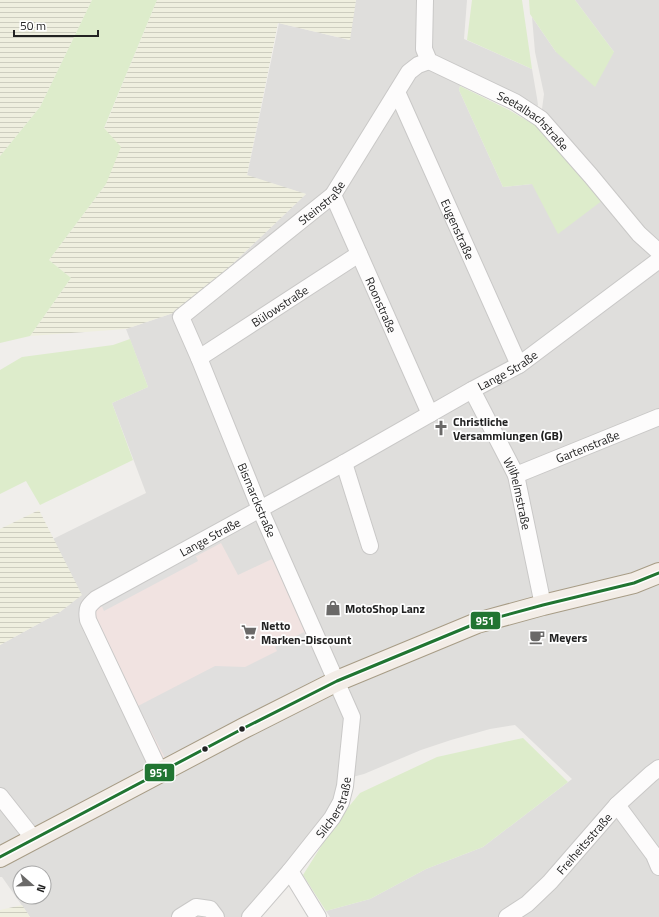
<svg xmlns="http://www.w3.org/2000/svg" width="659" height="917" viewBox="0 0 659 917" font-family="'Titillium Web',sans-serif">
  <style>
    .residential { fill: #dfdedc; fill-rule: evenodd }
    .commercial { fill: #f1e3e1 }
    .farmland { fill: url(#farmland-rules) }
    .grass { fill: #ddeccb }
    .parking { fill: #e0dfde }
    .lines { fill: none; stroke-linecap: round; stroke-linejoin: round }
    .minor-casing { stroke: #c9c8c7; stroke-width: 18 }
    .major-casing { stroke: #a79c86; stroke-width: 22 }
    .minor { stroke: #fdfcfc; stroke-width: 16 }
    .major { stroke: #f3ede7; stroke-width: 20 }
    .bus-1-casing { stroke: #fff; stroke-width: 6 }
    .bus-1 { stroke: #217532; stroke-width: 3 }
    .bus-dot { fill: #222; stroke: #fff; stroke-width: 1.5 }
    .labels { text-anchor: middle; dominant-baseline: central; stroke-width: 3.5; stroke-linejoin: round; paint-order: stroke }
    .street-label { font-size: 12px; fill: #222; stroke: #fff }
    .poi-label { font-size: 12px; font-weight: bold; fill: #222; stroke: #fff; text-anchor: start }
    .line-badge { stroke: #fff; stroke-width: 1.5 }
    .badge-label { font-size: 11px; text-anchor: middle; font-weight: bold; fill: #fff }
  </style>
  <defs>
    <pattern id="farmland-rules" width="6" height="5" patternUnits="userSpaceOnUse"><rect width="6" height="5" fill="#efefdf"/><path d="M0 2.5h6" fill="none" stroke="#cdcdbf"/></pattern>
  </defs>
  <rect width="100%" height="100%" fill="#f0eeeb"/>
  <path class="residential" d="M356,0h111l-3,39 68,30 5,29 1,7 -2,3 -62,-33 -14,11 -1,4 44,97 29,-3 12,-90 -9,-42 -3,-35 24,35h58l-39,-52h84v917h-329l-4,-6 44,-12 56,-30 57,-22 89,-68 -57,-54 -25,4 -39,11 -30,10 -57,24 -23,6 -3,19 -53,70 -43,48h-212l-28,-40h-2v-232l60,-33 21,-17 -28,-56 93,-46 -34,-90 36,-16 -22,-58 59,-20 121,-115 -59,-18 32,-153 70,17zM20,873h24v24h-24z"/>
  <path class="commercial" d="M221,543l17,32 34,-16 36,71 18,45 -163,85 -68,-137 -2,-12z"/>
  <path class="farmland" d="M0,0h92l-52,107 -40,49z
    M157,0h199l-6,40 -72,-17 -31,152 59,19 -121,115 -59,20 -96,7 41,-58 -22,-18 57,-76 -2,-55z
    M39,510l43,85 -22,17 -60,33v-116z
    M22,905l8,12h-30v-7z"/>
  <path class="grass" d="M92,0h65l-53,128 17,19 -15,37 -57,76 22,18 -41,58 -30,7v-187l40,-49z
    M472,0h50l10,69 -65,-29z
    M529,0h46l39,52 -19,35 -39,-35 -26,-38z
    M460,86l49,24 29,17 65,73 -45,34 -26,-50 -29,3 -44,-97z
    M130,339l18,48 -36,16 21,57 -93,45 -14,-24 -26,13v-124l22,-13 91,-12z
    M523,738l45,44 -85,65 -57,22 -56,30 -44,12 -23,-36 34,-54 23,-28 77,-36z"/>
  <path class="parking" d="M193,550l5,11 -94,50 -5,-11z
    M304,632l22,43 -161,83 -27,-52 77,-40 30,1 32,-16 -2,-4z"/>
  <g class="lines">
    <defs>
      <g id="minor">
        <path id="s1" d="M425,0l-1,49 5,12 86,41 26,17 50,57 48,58 20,18"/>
        <path id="s2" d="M397,92l122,273"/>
        <path id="s3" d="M333,195l97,219"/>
        <path id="s4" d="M199,358l160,-104"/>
        <path id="s5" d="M472,390l44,85 27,130"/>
        <path d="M344,463l26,83"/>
        <path id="s6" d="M516,475l143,-58"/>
        <path id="s7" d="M160,772l-72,-152c-2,-12 0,-14 8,-21l248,-136 128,-73 47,-25 140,-105"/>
        <path d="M0,796l34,43"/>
        <path d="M617,805l37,50 5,12"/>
        <path d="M180,917l16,-10 14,2 6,8"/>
        <path d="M250,917l40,-46"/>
        <path id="s8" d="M318,917l-28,-46 42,-53 9,-16 4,-16 7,-69 -92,-208 -61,-151 -18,-41 152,-122 76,-123 9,-7 11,-4"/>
        <path id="s9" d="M507,917l20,-13 23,-22 67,-77 34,-31 8,-6"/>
      </g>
      <path id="major" d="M0,857l244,-129 93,-47 140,-58 66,-18 91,-22 25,-10"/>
    </defs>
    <use href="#minor" class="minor-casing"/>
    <use href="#major" class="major-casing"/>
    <use href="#minor" class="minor"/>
    <use href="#major" class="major"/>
    <defs>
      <path id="bus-1" d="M0,857l244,-129 93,-47 140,-58 66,-18 91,-22 25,-10"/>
    </defs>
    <use href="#bus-1" class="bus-1-casing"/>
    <use href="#bus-1" class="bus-1"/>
  </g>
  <defs>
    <symbol id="church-bare" viewBox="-9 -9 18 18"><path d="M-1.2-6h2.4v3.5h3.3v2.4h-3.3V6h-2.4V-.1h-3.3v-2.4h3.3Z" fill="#6a6968" stroke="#fff" stroke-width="2.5" paint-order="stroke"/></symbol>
    <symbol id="shop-bare" viewBox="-9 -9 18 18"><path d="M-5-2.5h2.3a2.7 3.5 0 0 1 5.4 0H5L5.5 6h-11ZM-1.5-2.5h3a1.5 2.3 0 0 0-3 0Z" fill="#6a6968" stroke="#fff" stroke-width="2.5" paint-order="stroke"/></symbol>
    <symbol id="supermarket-bare" viewBox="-9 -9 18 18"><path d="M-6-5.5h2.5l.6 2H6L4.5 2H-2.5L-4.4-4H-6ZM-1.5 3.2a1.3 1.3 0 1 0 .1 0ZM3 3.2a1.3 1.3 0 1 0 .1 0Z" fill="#6a6968" stroke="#fff" stroke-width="2.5" paint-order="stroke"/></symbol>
    <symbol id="cafe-bare" viewBox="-9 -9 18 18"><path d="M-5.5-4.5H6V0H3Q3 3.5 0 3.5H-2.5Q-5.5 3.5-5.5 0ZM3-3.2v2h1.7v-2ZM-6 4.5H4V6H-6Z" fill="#6a6968" stroke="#fff" stroke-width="2.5" paint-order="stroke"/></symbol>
  </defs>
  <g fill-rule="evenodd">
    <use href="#church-bare" x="430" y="417" width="22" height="22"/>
    <use href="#shop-bare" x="322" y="597" width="22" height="22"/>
    <use href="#supermarket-bare" x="238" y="621" width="22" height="22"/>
    <use href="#cafe-bare" x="526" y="626" width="22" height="22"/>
  </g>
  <g class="bus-dot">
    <circle cx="242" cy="729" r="3.5"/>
    <circle cx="205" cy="749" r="3.5"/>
  </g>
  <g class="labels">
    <g class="street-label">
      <text stroke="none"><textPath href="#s1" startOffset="183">Seetalbachstraße</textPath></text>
      <text stroke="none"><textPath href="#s8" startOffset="842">Steinstraße</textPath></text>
      <text stroke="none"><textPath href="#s2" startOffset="150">Eugenstraße</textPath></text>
      <text stroke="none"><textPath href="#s3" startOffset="120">Roonstraße</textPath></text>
      <text stroke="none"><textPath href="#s4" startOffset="96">Bülowstraße</textPath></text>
      <text stroke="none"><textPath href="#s7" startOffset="663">Lange Straße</textPath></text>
      <text stroke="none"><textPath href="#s6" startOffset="77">Gartenstraße</textPath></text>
      <text stroke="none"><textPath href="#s5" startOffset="114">Wilhelmstraße</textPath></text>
      <text transform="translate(257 500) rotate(67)">Bismarckstraße</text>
      <text stroke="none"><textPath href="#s7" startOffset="322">Lange Straße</textPath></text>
      <text stroke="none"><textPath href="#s8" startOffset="132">Silcherstraße</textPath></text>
      <text stroke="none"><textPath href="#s9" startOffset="107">Freiheitsstraße</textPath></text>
    </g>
    <g class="poi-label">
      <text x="453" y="421">Christliche<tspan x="453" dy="14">Versammlungen (GB)</tspan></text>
      <text x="345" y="608">MotoShop Lanz</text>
      <text x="261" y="625">Netto<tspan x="261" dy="14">Marken-Discount</tspan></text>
      <text x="549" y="637">Meyers</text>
    </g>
  </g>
  <g class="line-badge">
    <rect x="470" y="611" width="31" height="19" rx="4" fill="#217532"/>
    <rect x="144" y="763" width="31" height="19" rx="4" fill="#217532"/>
  </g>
  <g class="badge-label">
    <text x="485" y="625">951</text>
    <text x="159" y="777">951</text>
  </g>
  <g transform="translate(32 885) rotate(110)"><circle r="19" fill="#ffffff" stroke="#a7a7a7"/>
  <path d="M0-3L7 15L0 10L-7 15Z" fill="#6a6968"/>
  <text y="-6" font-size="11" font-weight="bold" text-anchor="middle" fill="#222222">N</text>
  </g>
  <path d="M14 30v6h84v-6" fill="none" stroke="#222222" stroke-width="2"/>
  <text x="20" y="30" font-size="12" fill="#222222" stroke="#ffffff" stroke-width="3" paint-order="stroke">50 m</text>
</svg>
